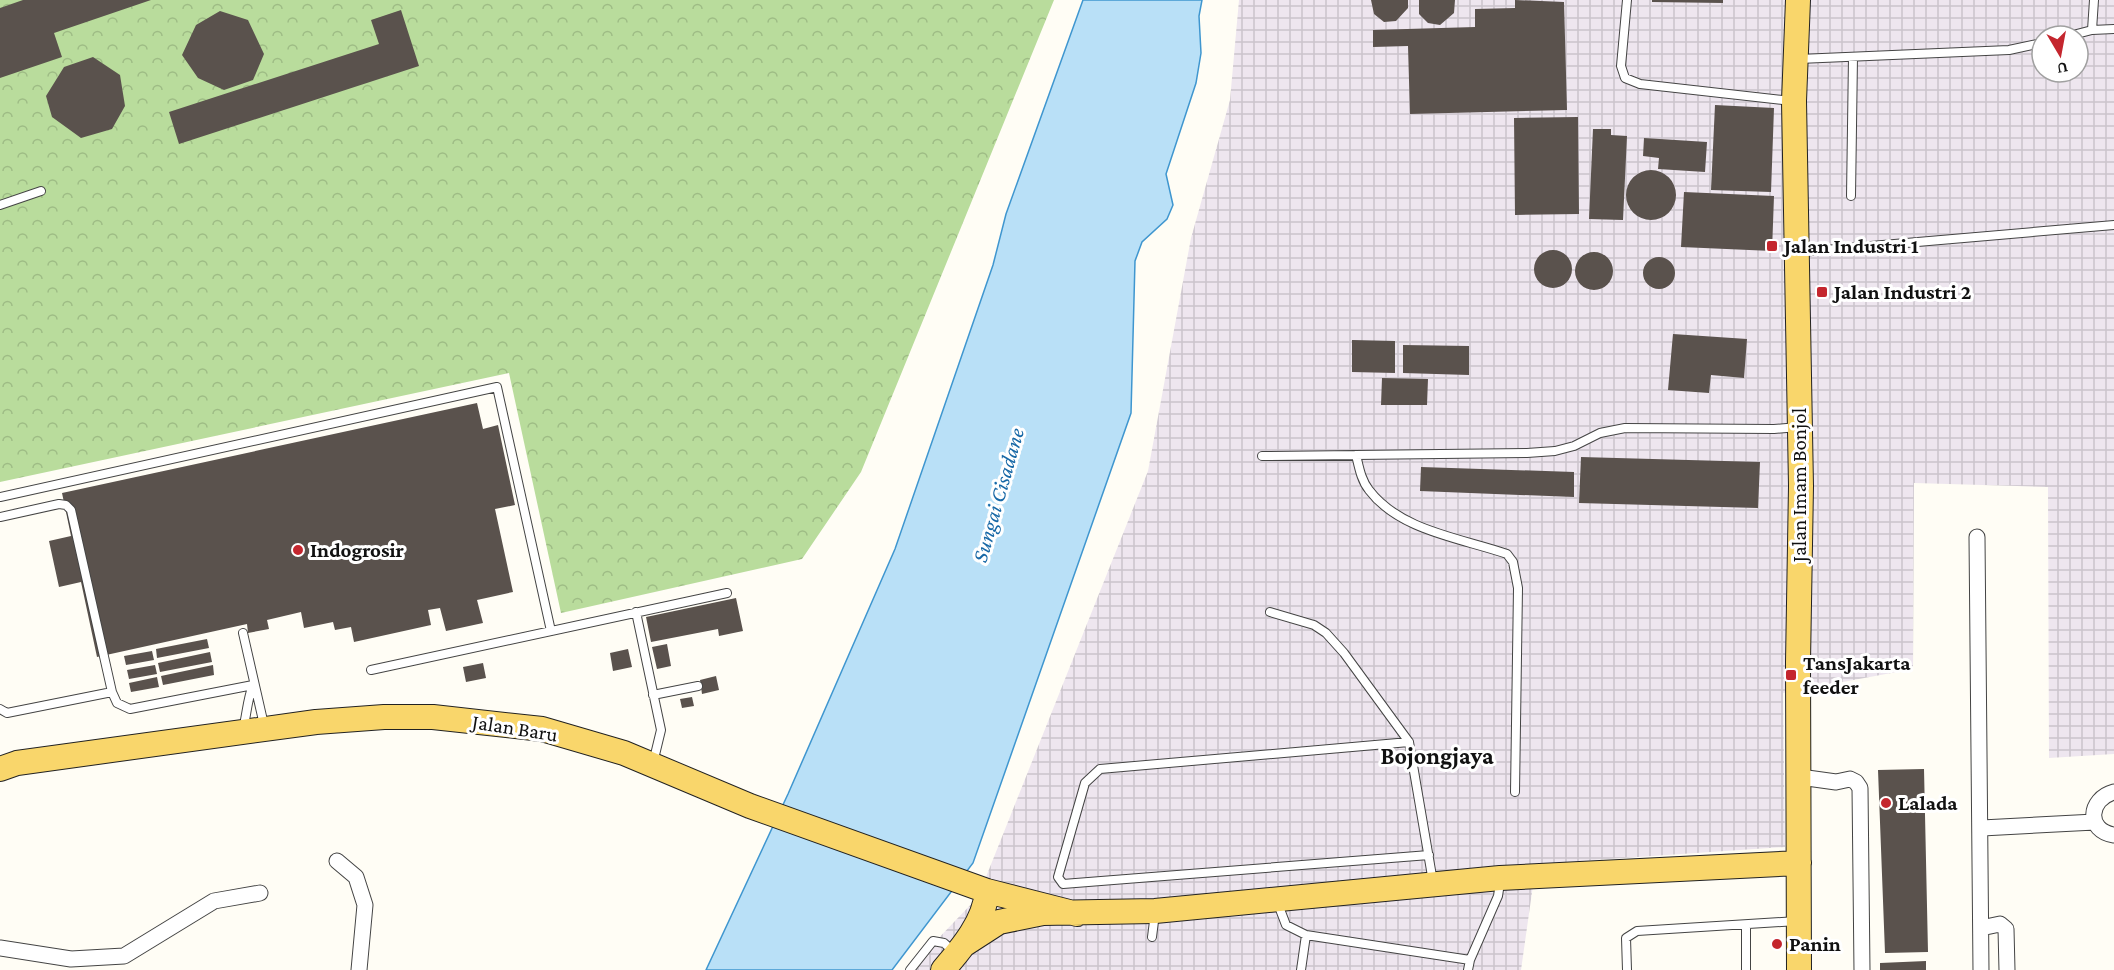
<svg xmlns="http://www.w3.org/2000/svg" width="2114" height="970" viewBox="0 0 2114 970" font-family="'Crimson Pro',serif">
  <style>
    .industrial { fill: url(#industrial-grid); fill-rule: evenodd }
    .forest { fill: url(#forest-crowns) }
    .water { fill: #b9e0f7; stroke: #3f96cf; stroke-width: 1.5 }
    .building { fill: #5a524d }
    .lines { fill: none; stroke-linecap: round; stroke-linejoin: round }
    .lane-casing { stroke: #444; stroke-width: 10 }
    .street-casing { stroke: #444; stroke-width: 17 }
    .primary-casing { stroke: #222; stroke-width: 26 }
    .lane { stroke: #fff; stroke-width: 8 }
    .street { stroke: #fff; stroke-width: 15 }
    .primary { stroke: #f9d66b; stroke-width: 24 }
    .poi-dot { fill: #c4262e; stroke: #fff; stroke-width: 2 }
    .labels { text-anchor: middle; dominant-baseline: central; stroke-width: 6; stroke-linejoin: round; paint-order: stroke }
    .poi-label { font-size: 21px; font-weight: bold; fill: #111; stroke: #fff; text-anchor: start }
    .street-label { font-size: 21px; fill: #111; stroke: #fff }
    .water-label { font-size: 22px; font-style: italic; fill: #1768a6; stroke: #fff }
    .quarter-label { font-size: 24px; font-weight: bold; fill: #111; stroke: #fff }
  </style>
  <defs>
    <pattern id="industrial-grid" width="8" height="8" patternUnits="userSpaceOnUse" patternTransform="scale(1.5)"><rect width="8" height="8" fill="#eee6ef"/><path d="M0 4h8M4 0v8" fill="none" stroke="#cbc4cc"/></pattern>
    <pattern id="forest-crowns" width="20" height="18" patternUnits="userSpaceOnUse" patternTransform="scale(1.5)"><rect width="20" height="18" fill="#b9dc9c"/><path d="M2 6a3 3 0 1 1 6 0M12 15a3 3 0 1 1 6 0" fill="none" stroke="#9ebc85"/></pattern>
  </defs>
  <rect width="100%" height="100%" fill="#fffdf5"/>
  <path class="industrial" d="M1239,0h875v754l-65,4 -1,-271 -134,-4 -1,186 -130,24 2,154 -249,17 -15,106h-613l70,-73 170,-426 43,-233 39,-138zM2042,36h36v36h-36z"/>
  <path class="forest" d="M0,0h1054l-193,472 -59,87 -241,54 -52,-240 -509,109z"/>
  <path class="water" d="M1083,0h119l-3,16 2,37 -5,30 -30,91 7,31 -6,14 -25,23 -7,19 -4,152 -158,450 -81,107h-186l82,-176 107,-245 98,-284 13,-51z"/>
  <path class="building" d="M23,0h128l-97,33 8,24 -62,21v-70z
    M1371,0h37v8l-12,13 -12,1 -10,-8z
    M1419,0h36l-1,13 -14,12 -12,-2 -9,-9z
    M1515,0l49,2 3,108 -157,4 -2,-68 -35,1v-17l102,-3v-18l40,-1z
    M1652,0h71v3l-71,-1z
    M401,10l18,56 -240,78 -10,-32 210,-68 -8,-24z
    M220,11l28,9 16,34 -11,26 -29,10 -26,-12 -16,-23 14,-30z
    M93,57l27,18 5,31 -13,23 -31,9 -29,-21 -6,-21 18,-29z
    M1715,105l59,3 -3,84 -60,-2z
    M1578,117l1,97 -64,1 -1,-97z
    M1593,129h18v6l16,1 -4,84 -34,-1z
    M1644,138l63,4 -2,30 -47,-3 1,-11 -16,-2z
    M1626 195a25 25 0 1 1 50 0a25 25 0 1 1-50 0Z
    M1684,192l90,4 -2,55 -91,-4z
    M1534 269a19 19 0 1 1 38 0a19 19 0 1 1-38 0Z
    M1575 271a19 19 0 1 1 38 0a19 19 0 1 1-38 0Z
    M1643 273a16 16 0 1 1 32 0a16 16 0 1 1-32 0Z
    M1673,334l74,5 -3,39 -33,-3 -2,18 -41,-3z
    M1352,340l43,1v32l-43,-1z
    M1403,345l66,1v29l-66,-2z
    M1382,378l46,1 -1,26h-46z
    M477,403l6,26 15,-4 17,80 -20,4 18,83 -36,8 6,23 -37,8 -6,-23 -12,2 3,15 -77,17 -3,-15 -16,3 -2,-8 -29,6 -3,-16 -34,8 2,9 -21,4 -1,-9 -150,33 -16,-75 -22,5 -10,-46 22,-5 -9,-43z
    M1581,457l179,5 -2,46 -179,-5z
    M1421,467l153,5v25l-154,-6z
    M736,598l7,33 -24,5 -1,-7 -67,13 -5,-25z
    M207,639l2,9 -52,10 -1,-9z
    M667,644l4,22 -14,3 -5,-22z
    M628,649l4,18 -19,4 -3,-18z
    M152,651l2,9 -28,5 -2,-9z
    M210,652l2,10 -52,10 -2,-9z
    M483,663l3,15 -20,4 -3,-15z
    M155,665l2,9 -28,5 -2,-9z
    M213,665l1,10 -51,10 -2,-9z
    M716,676l3,14 -17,4 -2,-14z
    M157,677l2,10 -28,5 -2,-9z
    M692,697l2,9 -12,2 -2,-9z
    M1924,769l4,183 -43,1 -7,-183z
    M1926,961v9h-46v-7z"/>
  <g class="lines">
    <defs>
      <path id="lane" d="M1627,0l-6,66 4,12 15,6 152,17
        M2092,30l22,-1
        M2069,36l23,-6 2,-30
        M1799,59l210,-9 33,-7
        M1851,196l2,-139
        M0,205l41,-14
        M1801,252l313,-27
        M1356,455c3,12 5,25 13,35 31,41 92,48 138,64l6,8 5,26 -3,204
        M1262,456l265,-3 28,-2 19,-5 26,-13 25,-5 149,1 24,-2
        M0,497l497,-110 54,244
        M0,517l59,-13 7,1 5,5 41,182 -105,21 -7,-4
        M636,612l25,118 -8,33
        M1270,612l44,13 12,8 18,20 65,89 24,140
        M243,633l21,92
        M371,670l356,-77
        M112,692l5,11 13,6 123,-24
        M653,695l45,-9
        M243,729c4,-15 4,-29 10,-44
        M1409,742l-309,27 -15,14 -27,94 5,7 366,-29
        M1278,904l8,21 20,10 -5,35
        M1746,925v45
        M1306,935l164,25 28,-64 2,-13
        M1152,937l3,-24
        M910,970l23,-29 11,2 9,8
        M1468,970l2,-10
        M1627,970l-1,-32 11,-7 160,-10"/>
      <path id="street" d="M1977,537l4,433
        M1800,777l36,5 14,-3 6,3 4,6 2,182
        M2114,792c-26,7 -28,39 0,43
        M1982,828l113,-6
        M337,861l19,16 9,28 -6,65
        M1981,928l19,-4 6,5 1,41
        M0,948l71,11 53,-3 90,-55 46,-8"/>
      <path id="primary" d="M1798,0l-4,101 7,385 -3,176 1,308
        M0,769l17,-6 299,-41 68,-5h49l109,12 82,24 126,53 237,85 90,23
        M965,944l34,-22 44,-9 112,-2 345,-33 299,-15
        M943,970c19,-22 42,-49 44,-79"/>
    </defs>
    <use href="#lane" class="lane-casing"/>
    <use href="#street" class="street-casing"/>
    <use href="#primary" class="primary-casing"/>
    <use href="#lane" class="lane"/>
    <use href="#street" class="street"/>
    <use href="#primary" class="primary"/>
  </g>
  <g class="poi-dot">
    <rect x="1766" y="240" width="12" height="12" rx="3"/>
    <rect x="1816" y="286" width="12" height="12" rx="3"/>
    <circle cx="298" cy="550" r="6"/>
    <rect x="1785" y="669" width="12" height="12" rx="3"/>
    <circle cx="1886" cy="803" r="6"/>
    <circle cx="1777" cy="944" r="6"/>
  </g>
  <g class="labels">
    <g class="poi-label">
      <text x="1784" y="246">Jalan Industri 1</text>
      <text x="1834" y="292">Jalan Industri 2</text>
      <text x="310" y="550">Indogrosir</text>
      <text x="1803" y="663">TansJakarta<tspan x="1803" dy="24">feeder</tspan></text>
      <text x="1898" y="803">Lalada</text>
      <text x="1789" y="944">Panin</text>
    </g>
    <g class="street-label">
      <text transform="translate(1799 485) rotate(-90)">Jalan Imam Bonjol</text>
      <text transform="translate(515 728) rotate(9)">Jalan Baru</text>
    </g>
    <g class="water-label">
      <text transform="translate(998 495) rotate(-74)">Sungai Cisadane</text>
    </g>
    <g class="quarter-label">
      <text x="1437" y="755">Bojongjaya</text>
    </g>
  </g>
  <g transform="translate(2060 54) rotate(170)"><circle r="28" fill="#ffffff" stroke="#a0a0a0" stroke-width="1.5"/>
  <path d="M0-4.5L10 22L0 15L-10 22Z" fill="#c4262e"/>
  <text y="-9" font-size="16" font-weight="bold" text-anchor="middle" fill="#111111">U</text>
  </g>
</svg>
